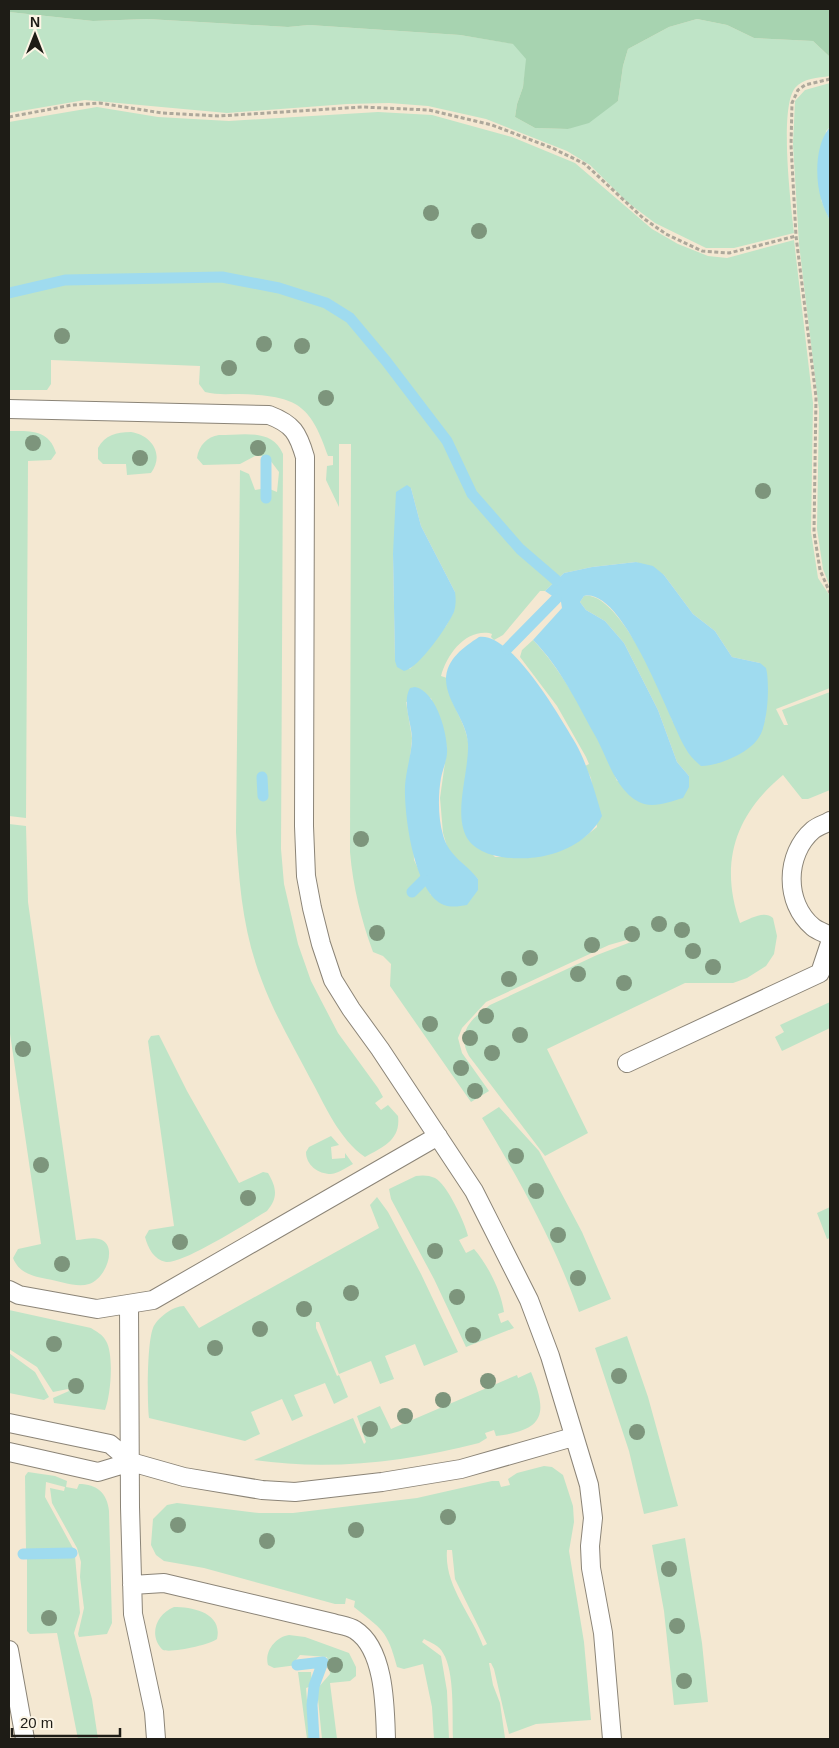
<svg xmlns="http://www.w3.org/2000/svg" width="839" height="1748" viewBox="0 0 839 1748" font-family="Arial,sans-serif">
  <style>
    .built { fill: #f4e8d2 }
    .green { fill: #bfe4c7; fill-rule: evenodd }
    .forest { fill: #a7d3b0 }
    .water { fill: #9fdbef }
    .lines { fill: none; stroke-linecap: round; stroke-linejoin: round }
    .stream { stroke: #9fdbef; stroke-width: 11 }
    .service-casing { stroke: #8b8477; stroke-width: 20 }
    .path { stroke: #ada89b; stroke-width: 3; stroke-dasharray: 4 2.5; stroke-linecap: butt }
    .service { stroke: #fff; stroke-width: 18 }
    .tree { fill: #7d957c }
  </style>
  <rect width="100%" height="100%" fill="#fcf5e5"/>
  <path class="built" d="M9,9h821v1730h-821z"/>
  <path class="green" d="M9,12l84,9 54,-2 141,8 21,-2 151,10 54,9 13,15 -4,28 -6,17 -2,13 20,11 33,1 50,-28 5,-35 5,-17 41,-22 28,-8 30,6 27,13 59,3 17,16v19c-12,2 -27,2 -35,12 -16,20 -4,118 -1,145l-60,15h-28l-51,-25 -28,-21 -37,-37 -23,-14 -81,-32 -58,-13 -39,-3 -42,1 -120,9 -142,-13 -76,13z
    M830,83v44l-4,4 -5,69 9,21v366l-7,-18 -6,-40 2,-119 -20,-166 -6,-100 2,-43 10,-11z
    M97,107l61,10 71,4 149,-9 54,3 80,22 63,26 77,66 26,15 30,12 19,2 67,-18 19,163 -2,129 7,46 12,18v92l-54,21 8,16h4l-6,-15 48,-18v98l-22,9h-6l-19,-24c-48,40 -64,88 -43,148 10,-4 24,-13 33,-5l4,18 -3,18 -8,12 -19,12 -14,5h-48l-138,66 41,84 -43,23 -76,-100c-13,-24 2,-37 21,-51l107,-50 34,-13 -1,-3 -21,6 -123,57 -24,26 -4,10 4,15 27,38 -18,11 -81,-116 1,-22 -8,-8 -10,-4c-12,-33 -20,-65 -23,-100l1,-408h-12v63l-13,-27 1,-14 6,-1v-9h-5c-18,-54 -33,-60 -89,-62 -11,0 -23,1 -34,-2l-6,-8 1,-18 -149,-6v24l-4,6h-38v-268zM411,488l10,38 34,66 -1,19 -8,15 -36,43 -15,-9 -2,-106zM636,562l28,13 29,39 22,17 17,26 28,6 6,41 -1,17 -92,1c-8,-27 -56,-133 -89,-126l-4,6 6,8 19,11 19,22 34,67 19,52 12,14 -72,5c-17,-43 -52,-108 -84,-141l-11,10 -2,7 37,49 29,51 3,7 -4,2 6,12 6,49c-34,29 -60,30 -102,30l-33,-34c1,-26 10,-57 6,-82 -4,-23 -21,-40 -21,-63l-6,-2c6,-22 24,-46 48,-43l3,1 -1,3 3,3 9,-5 37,-44h5l19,-18 28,-6zM431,698l16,50 -7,50 3,35 5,17 30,29v11l-47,5 -17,-35 -4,-101 2,-21 -6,-36z
    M9,431c20,0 40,-2 47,22l-5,7 -23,1 -2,357 -17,-2z
    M131,432c20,3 34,22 20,41l-24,2 -1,-11h-23l-5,-5v-11c7,-13 18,-16 33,-16z
    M219,435c24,0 53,-7 64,19l-2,395 3,35 14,60 13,37 27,52 40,55 5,9 -8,6 6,7 7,-5 10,11c3,24 -15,31 -33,41 -26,-18 -39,-50 -54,-77 -17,-33 -36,-64 -49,-99 -19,-48 -23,-97 -26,-149l4,-362 9,4 6,16 12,-2 10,4 2,-20 -9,-12v-4h-15l-15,8 -37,1 -6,-7c2,-13 10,-21 22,-23z
    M9,824l17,2 2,76 48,338c7,0 16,-3 23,-1 20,5 7,40 -10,45 -13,4 -28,-3 -42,-5 -15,-3 -28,-6 -34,-21l5,-9 23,-5 -32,-217z
    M830,1002v26l-48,23 -7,-14 9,-5 -4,-7z
    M159,1035l28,56 52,92 24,-11 5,1c9,15 10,25 -1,38 -17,10 -84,53 -101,51 -12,-2 -18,-14 -21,-25l4,-7 25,-4 -26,-185 3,-5z
    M499,1107l40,44 43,81 29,67 -32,13c-24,-68 -60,-133 -97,-194z
    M331,1136l8,9 -8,2 1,12 13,-1v-5l8,11c-6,3 -14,9 -22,10 -13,0 -25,-9 -25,-22l3,-5z
    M416,1176c6,-1 13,-1 19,2 12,6 30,45 33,58l-9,4 7,13 8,-4c14,16 27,42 30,63l-6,2 3,9 7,-3 6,8 -48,19 -32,-68 -43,-80 -2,-10z
    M377,1197l11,15 33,62 37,78 -34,14 -9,-22 -30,12 9,23 -14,5 -9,-23 -32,13 -20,-52h-3v6l21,48 2,-1 9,22 -14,7 -9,-21 -31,12 9,21 -11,5 -10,-22 -31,13 9,22 -15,7 -96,-23c-2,-17 -2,-75 4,-90 4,-10 20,-22 31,-22l15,22 180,-100 -9,-23z
    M830,1207v31l-3,1 -10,-26z
    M9,1310l82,18c6,4 11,6 15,13 8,13 5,54 -1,69l-51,-7 -1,-5 16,-7 -1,-2 -15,3 -16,-25 -28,-18z
    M627,1336l21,61 30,109 -34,8 -15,-63 -34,-103z
    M9,1353l26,19 14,25 -5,3 -35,-7z
    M531,1372c17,42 14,58 -35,64l-2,-6 -9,3 2,5 -8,5c-74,19 -149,28 -225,17l99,-42 11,26 2,-2 -9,-26 23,-10 11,23 126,-54 1,3z
    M544,1466l8,1 11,8 10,31 1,16 -5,29 15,91 7,78 -55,4 -27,10 -15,-65 -3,-6h-2l4,22 7,18 5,35 -2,1h-50c-1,-23 2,-67 -10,-86 -3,-7 -13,-11 -19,-14l-2,3 19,14 6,35 2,48h-15l-2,-32 -9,-43 -19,5 -7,-2c-10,-38 -15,-37 -43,-60l1,-6 -9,-3 -1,6h-10l-131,-36 -40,-7 -8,-6 -5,-10 2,-26 14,-14 10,-2 82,10h34l124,-15 75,-17h7l2,6 9,-2 -2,-6 9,-6zM447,1550h5l3,29 32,65 -4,2c-11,-32 -39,-60 -36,-96z
    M28,1472l27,4 12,5 -1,6 11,2 2,-5c18,0 28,9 30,27l3,112 -5,11 -28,3 -1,-3 6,-26 -4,-31 1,-15 -4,-14 -25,-45 -2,-15 14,3 1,-4 -19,-5 -1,15 29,53 -48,-1 -1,-73z
    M685,1538l17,105 6,59 -34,3 -10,-94 -12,-66z
    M75,1556l5,57 -6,20 18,66 6,40h-20l-21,-106 -27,1 -3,-3v-73z
    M174,1607c19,0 49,6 43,32 -8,6 -45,14 -54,11 -15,-14 -7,-36 11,-43z
    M289,1635l16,2 44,16 7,14v9l-6,5 -20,2 7,56h-15l-5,-50 13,-15 -3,-17 -27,-2 -4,5 1,5 -23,3 -6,-3c-4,-14 8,-28 21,-30z
    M298,1672h13l1,14 -6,2 4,51h-3z"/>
  <path class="forest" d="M9,9h821v48l-17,-16 -59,-3 -27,-13 -30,-6 -28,8 -41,22 -5,17 -5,35 -29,22 -21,6 -33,-1 -20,-11 2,-13 6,-17 3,-28 -13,-15 -53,-9 -151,-10 -21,2 -141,-8 -54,2 -84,-9z"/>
  <path class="water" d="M830,127v94c-3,-7 -7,-14 -9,-22 -6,-21 -6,-55 9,-72z
    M407,485l4,3 10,38 34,66c1,7 1,13 -1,20 -7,15 -35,56 -50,59l-7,-4 -2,-6 -2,-107 3,-62z
    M636,562l17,4 11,9 29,39 22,17 17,26 28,6 6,5c4,15 2,56 -7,69 -9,16 -41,29 -58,29 -6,-5 -12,-11 -15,-17 -17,-28 -62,-162 -102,-153l-4,6 6,8 19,11 19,22 34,67 19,52 12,14v11l-6,11c-14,4 -31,11 -44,4 -23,-12 -31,-42 -42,-63 -19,-34 -36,-71 -64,-99l29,-32 -1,-6 -16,-11 19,-18 28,-6z
    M479,637c33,-5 82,82 97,107 12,22 19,48 26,72 -10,20 -32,34 -54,39 -22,6 -67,6 -81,-17 -14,-25 2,-65 1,-94 -1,-23 -21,-41 -22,-64 0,-21 18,-33 33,-43z
    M415,687c20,4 31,41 32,61 1,10 -4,20 -6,30 -3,17 -3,40 2,57 6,22 22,27 35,44v11l-11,15c-7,1 -15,3 -23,0 -30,-12 -40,-90 -39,-119 1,-16 7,-33 7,-49 -1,-15 -10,-35 -2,-49z"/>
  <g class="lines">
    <path class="stream" d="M9,293l56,-13 157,-3 57,11 47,15 24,15 36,43 61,80 25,53 48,55 36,31
      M266,460v38
      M507,649l49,-50
      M262,777l1,19
      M412,892l12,-12
      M23,1554l49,-1
      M297,1665l26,-3 -9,24 -2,19 2,34"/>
    <defs>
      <path id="service" d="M9,409l260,6c24,9 29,18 36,42l-1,369 2,50 6,32 9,36 12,36 18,29 29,40 94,142 55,109 21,56 39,129 4,33 -3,28 1,22 12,65 9,106
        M830,821c-5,3 -12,5 -17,9 -28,24 -29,73 0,97 5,4 12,6 17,9
        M627,1063l193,-90 10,-30
        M9,1290l10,5 78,14 56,-9 285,-164
        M129,1304l1,203 3,107 21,98 2,27
        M9,1423l101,21 21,18 53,15 78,13 33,2 87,-10 79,-13 112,-32
        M9,1452l89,20 33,-10
        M132,1585l32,-2 169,40c6,2 16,3 22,7 30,19 30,78 31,109
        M9,1650l16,89"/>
    </defs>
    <use href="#service" class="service-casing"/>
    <path class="path" d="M830,79l-25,6 -7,5 -6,13 -1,42 5,91 20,161 -2,135 6,38 10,23
      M9,117l63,-12 27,-2 63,10 57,3 143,-9 67,3 63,15 60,23 33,16 58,54 23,16 36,17 27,2 67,-17"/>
    <use href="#service" class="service"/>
  </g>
  <g class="tree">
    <circle cx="431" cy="213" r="8"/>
    <circle cx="479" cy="231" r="8"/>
    <circle cx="62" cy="336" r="8"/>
    <circle cx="264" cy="344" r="8"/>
    <circle cx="302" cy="346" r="8"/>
    <circle cx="229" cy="368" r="8"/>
    <circle cx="326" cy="398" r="8"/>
    <circle cx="33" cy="443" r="8"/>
    <circle cx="258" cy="448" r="8"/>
    <circle cx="140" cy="458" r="8"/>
    <circle cx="763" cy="491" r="8"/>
    <circle cx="361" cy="839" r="8"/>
    <circle cx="659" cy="924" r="8"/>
    <circle cx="682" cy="930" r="8"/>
    <circle cx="377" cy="933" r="8"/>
    <circle cx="632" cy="934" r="8"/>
    <circle cx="592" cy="945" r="8"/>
    <circle cx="693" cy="951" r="8"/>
    <circle cx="530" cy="958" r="8"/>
    <circle cx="713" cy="967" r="8"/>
    <circle cx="578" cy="974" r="8"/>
    <circle cx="509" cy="979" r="8"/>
    <circle cx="624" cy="983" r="8"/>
    <circle cx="486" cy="1016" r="8"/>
    <circle cx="430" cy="1024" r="8"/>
    <circle cx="520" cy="1035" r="8"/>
    <circle cx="470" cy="1038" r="8"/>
    <circle cx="23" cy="1049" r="8"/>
    <circle cx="492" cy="1053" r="8"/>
    <circle cx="461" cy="1068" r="8"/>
    <circle cx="475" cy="1091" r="8"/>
    <circle cx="516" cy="1156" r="8"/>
    <circle cx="41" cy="1165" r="8"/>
    <circle cx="536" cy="1191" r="8"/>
    <circle cx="248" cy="1198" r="8"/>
    <circle cx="558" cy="1235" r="8"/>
    <circle cx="180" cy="1242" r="8"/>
    <circle cx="435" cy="1251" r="8"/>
    <circle cx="62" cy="1264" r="8"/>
    <circle cx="578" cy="1278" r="8"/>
    <circle cx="351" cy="1293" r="8"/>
    <circle cx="457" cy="1297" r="8"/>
    <circle cx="304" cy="1309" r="8"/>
    <circle cx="260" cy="1329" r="8"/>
    <circle cx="473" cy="1335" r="8"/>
    <circle cx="54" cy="1344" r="8"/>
    <circle cx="215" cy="1348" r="8"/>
    <circle cx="619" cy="1376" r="8"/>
    <circle cx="488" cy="1381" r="8"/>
    <circle cx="76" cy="1386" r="8"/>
    <circle cx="443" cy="1400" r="8"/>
    <circle cx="405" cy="1416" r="8"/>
    <circle cx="370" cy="1429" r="8"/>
    <circle cx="637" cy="1432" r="8"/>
    <circle cx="448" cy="1517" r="8"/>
    <circle cx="178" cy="1525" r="8"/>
    <circle cx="356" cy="1530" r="8"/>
    <circle cx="267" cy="1541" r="8"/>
    <circle cx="669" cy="1569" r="8"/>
    <circle cx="49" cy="1618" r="8"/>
    <circle cx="677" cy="1626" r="8"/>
    <circle cx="335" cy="1665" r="8"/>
    <circle cx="684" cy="1681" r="8"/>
  </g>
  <rect width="839" height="1748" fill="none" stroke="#1e1c16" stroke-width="20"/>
  <g transform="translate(35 35)" stroke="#fcf5e5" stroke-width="4" paint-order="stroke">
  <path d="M0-4L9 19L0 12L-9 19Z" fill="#1e1c16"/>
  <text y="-8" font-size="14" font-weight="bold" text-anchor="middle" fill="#1e1c16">N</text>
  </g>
  <path d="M12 1728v8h108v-8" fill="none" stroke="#1e1c16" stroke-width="2.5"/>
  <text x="20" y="1728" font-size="15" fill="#1e1c16" stroke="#fcf5e5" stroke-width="4" paint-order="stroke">20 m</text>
</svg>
